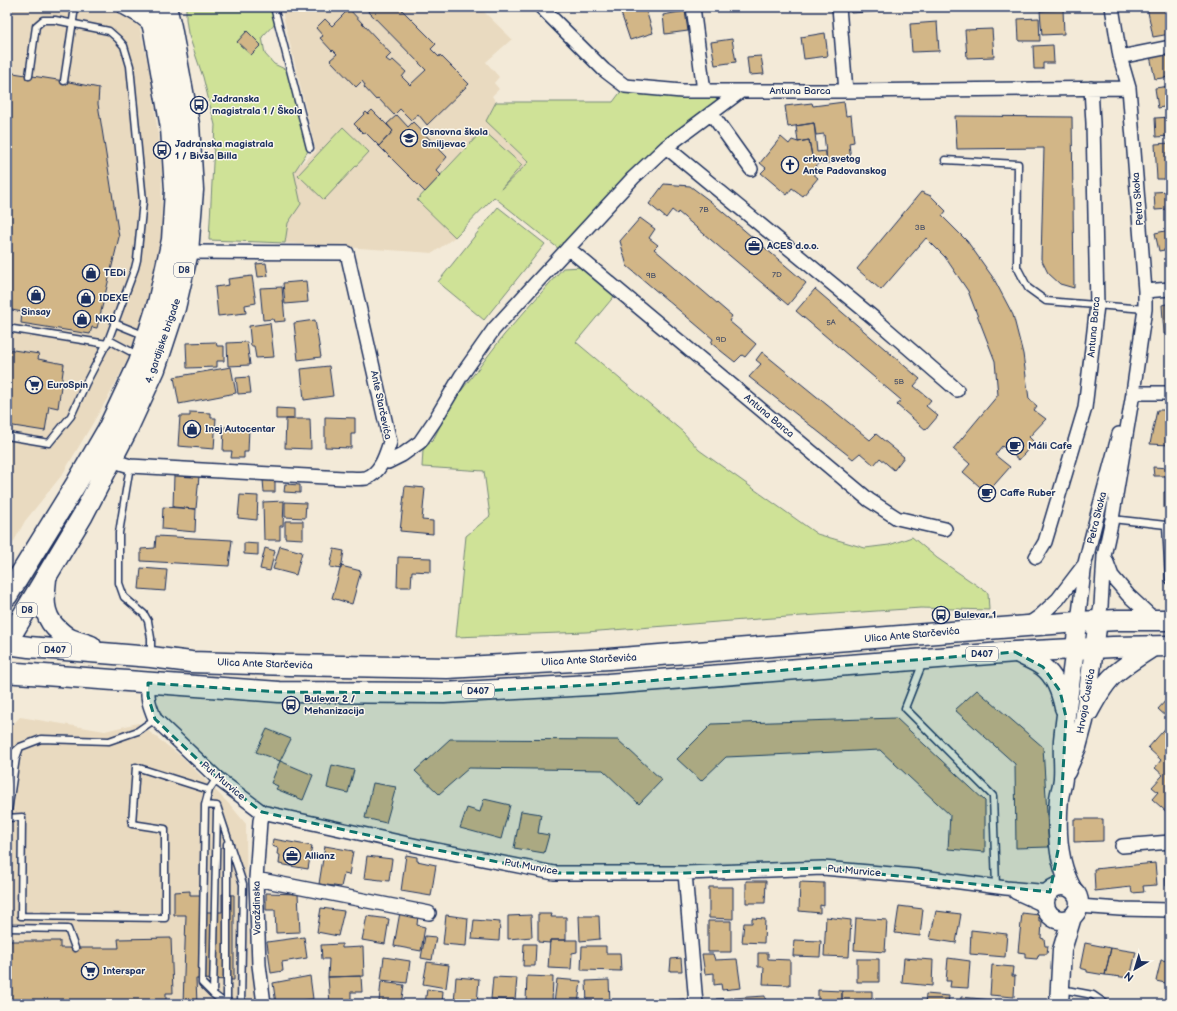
<svg xmlns="http://www.w3.org/2000/svg" width="1177" height="1011" viewBox="0 0 1177 1011" font-family="'Balsamiq Sans',sans-serif">
  <style>
    .built { fill: #e9dac0 }
    .green { fill: #cfe297; stroke: #75887a }
    .building { fill: #d2b687; stroke: #1b2f5e }
    .lines { fill: none; stroke-linecap: round; stroke-linejoin: round }
    .lane-casing { stroke: #1b2f5e; stroke-width: 9 }
    .street-casing { stroke: #1b2f5e; stroke-width: 16 }
    .secondary-casing { stroke: #1b2f5e; stroke-width: 21 }
    .primary-casing { stroke: #1b2f5e; stroke-width: 23 }
    .lane { stroke: #fbf7ec; stroke-width: 6 }
    .street { stroke: #fbf7ec; stroke-width: 13 }
    .secondary { stroke: #fbf7ec; stroke-width: 18 }
    .primary { stroke: #fbf7ec; stroke-width: 20 }
    .marked { fill: #0f766e; fill-opacity: 0.2; stroke: #0f766e; stroke-width: 3; stroke-dasharray: 8 5; stroke-linejoin: round }
    .labels { text-anchor: middle; dominant-baseline: central; stroke-width: 3; stroke-linejoin: round; paint-order: stroke }
    .number-label { font-size: 8px; fill: #495168 }
    .shield { fill: #fbf7ec; stroke: #5e6b89; stroke-width: 1 }
    .shield-label { font-size: 9px; font-weight: bold; fill: #1b2f5e }
    .street-label { font-size: 10px; fill: #1b2f5e; stroke: #fbf7ec }
    .poi-label { font-size: 10px; font-weight: bold; fill: #1b2f5e; stroke: #fbf7ec; text-anchor: start }
  </style>
  <rect width="100%" height="100%" fill="#f3ead8"/>
  <filter id="ink" filterUnits="userSpaceOnUse"><feTurbulence type="fractalNoise" baseFrequency=".025" numOctaves="2"/><feDisplacementMap in="SourceGraphic" scale="8" xChannelSelector="R" yChannelSelector="G"/><feConvolveMatrix kernelMatrix="1 2 1 2 8 2 1 2 1" color-interpolation-filters="sRGB"/></filter>
  <g filter="url(#ink)">
    <path class="built" d="M7,7h128l16,70 11,91 -1,85 -20,80 -31,61 -48,81 -37,46 -18,33z
      M281,7h198l33,32 -26,23 13,15 -5,6 5,6 -7,7 4,6 -9,19 42,41 -74,75 -22,16 -148,-10 5,-70 26,-22z
      M20,717l85,14 33,-8 44,34 50,50 14,17 1,96 12,84h-252v-274z"/>
    <path class="green" d="M186,7h88l4,13 -16,17 3,17 9,10 17,8 19,76 -16,24 7,32 -13,19 -3,20 -76,-3 6,-115 -12,-48 -15,-44 -2,-14z
      M625,86l116,5 -75,56 -102,106 -70,-56 -39,40 -38,-37 66,-70 39,35 -22,25 29,-28 -43,-41 10,-19h117z
      M343,127l26,25 -45,48 -26,-25z
      M498,207l47,37 -61,76 -46,-38z
      M584,267l32,27 -40,48 107,90 16,18 118,84 48,14 24,-3 23,-8 25,21 51,35 1,17 -68,-2 -177,12 -158,12 -130,5 10,-101 24,-20 -6,-45 -62,-4 1,-17 10,-10 18,-36 53,-69 59,-67z"/>
    <path class="building" d="M364,7h35l37,37 -5,5 8,8 1,-2 29,29 -42,41 -9,-11 -7,6 -11,-11 -6,6 -16,-17 -2,2 -12,-13 1,-2 -3,-4 -6,6 -26,-27 7,-6 -4,-4 -1,1 -12,-13 3,-2 -7,-8 9,-9 7,7 17,-17 42,45 -5,5 4,3 3,-2 13,12 -4,5 8,8 16,-15z
      M619,7h26l8,26 -23,7z
      M850,7h34v4l-33,2z
      M1147,7h23v27l-17,3z
      M1063,9l1,25 -22,1 -2,-24z
      M685,11l3,20 -23,3 -2,-19z
      M1039,18l1,23h-21l-1,-22z
      M937,22l2,29 -27,1 -2,-28z
      M992,29l2,28 -27,1 -2,-28z
      M247,31l14,14 -10,10 -14,-13z
      M825,33l3,23 -24,3 -3,-22z
      M7,39l3,1 -3,16z
      M732,39l4,23 -21,3 -4,-23z
      M1053,45l1,18h-11v6h-9l-1,-23z
      M1170,52v25l-15,2 -5,-23z
      M761,56l3,18 -15,1 -2,-18z
      M7,72l57,9 35,7 -1,16 21,133 -22,91 -5,-1 -2,7 -69,-11 1,-11 -15,-3z
      M1170,86v20l-12,2 -3,-20z
      M844,102l2,14 5,-1 3,27 -5,1 2,17 -24,3 -3,-29 -8,1 -2,-12 -26,4 -3,-21 27,-3 1,3z
      M372,110l21,21 -14,15 -14,-14 -2,1 -9,-9 12,-12 2,2z
      M397,115l11,12 5,-5 34,35 -11,13 5,5 -16,17 -46,-46 14,-15 -6,-7z
      M955,116l117,1 2,171 -14,-4 -12,-11 -7,-14 3,-111 -87,1z
      M1170,117v19l-14,1 -1,-19z
      M814,123l3,29 9,-1 1,12h-8l-7,-7 -3,-16 -11,2 -2,-16z
      M781,137l8,7 3,-4 6,2 11,-2 3,16 7,7 -8,9 7,6 -15,18 -11,-8 -5,7 -26,-22 5,-5 -6,-5z
      M1170,143v36h-13l-2,-35z
      M664,184l26,2 20,15 96,82 -18,22 -110,-93 -1,2 -5,-4 -6,8 -17,-14z
      M1170,191v18l-15,1 -1,-18z
      M921,192l10,4 15,15 -4,5 25,25 27,38 19,36 10,39 6,45 8,7 -3,4 12,9 -17,18 5,5 -15,18 -17,-14 -7,9 15,12 -23,26 -24,-21 7,-8 -17,-15 45,-54 -3,-34 -27,-70 -23,-34 -19,-19 -45,52 -24,-21z
      M640,218l15,11 -6,9 9,7 -4,4 78,67 -3,5 27,23 -11,13 -3,-2 -7,7 -24,-19 2,-4 -86,-73 -7,-25z
      M1170,230v19l-11,2 -4,-18z
      M266,263l2,13 -10,1 -2,-13z
      M252,276l4,27 -11,2 1,8 -28,3 -3,-29 14,-2 -1,-6z
      M306,281l2,21 -23,2 -2,-21z
      M282,287l3,34 -11,1 -1,-3 -10,1 -3,-32z
      M815,289l105,90 -6,7 17,14 -5,6 12,10 -12,14 -29,-25 4,-5 -105,-89z
      M1170,303v31h-6l-2,-29z
      M315,320l6,37 -23,3 -4,-37z
      M270,323l4,34 -18,1 -2,-12h-3l-2,-20z
      M216,342l1,4h7v15h-7v6l-30,1 -1,-25z
      M247,342l3,23 -22,1 -1,-23z
      M7,349l32,5 -1,5 26,5 -6,44 -9,-2 -4,25 -38,-6z
      M762,352l108,88 6,-6 28,23 -10,13 -14,-12 -6,7 -14,-12 -7,6 -104,-82 12,-13 -5,-4z
      M329,366l4,30 -29,4 -3,-31z
      M231,367l5,26 -57,11 -5,-27z
      M249,377l2,16 -13,1 -2,-16z
      M276,408l18,1v10h-18z
      M1157,410h13v35l-20,-1z
      M190,412l21,1v5h5l-2,31 -36,-3 2,-30h10z
      M325,417l30,1v16h-4v14l-26,-1z
      M286,419h24l1,30 -26,-1z
      M224,427l25,1 -1,24h-4v6h-13l1,-7h-9z
      M1153,467l17,1v8h-16z
      M174,475l25,1 -3,33 -23,-2z
      M263,480h12v12h-11z
      M285,484l15,1v8l-16,-1z
      M405,486l20,2 -3,32 11,1v13l-33,-3z
      M1164,492h6v16h-6z
      M240,495l18,1 -1,24 -19,-2z
      M284,501l-1,25h-3v14h-16l-1,-38z
      M285,502l21,1 -1,15 -20,-1z
      M163,507l33,2 -1,23 -33,-3z
      M285,521h18v18l-18,-1z
      M156,536l76,4 -3,26 -88,-5v-12l14,-1z
      M244,543l14,1v11l-14,-1z
      M280,546l22,6 -6,23 -23,-6z
      M265,548l10,3 -5,20 -10,-2z
      M334,549l10,2 -3,18 -11,-2z
      M398,557l33,1v14l-19,-1 -1,16h-14z
      M341,566l20,5 -9,33 -20,-6z
      M141,568l26,2 -2,21 -26,-2z
      M977,690l66,57 6,100 -33,1 -1,-84 -60,-54z
      M1168,698l2,2v20l-12,-11z
      M896,718l89,83v51l-37,-3 2,-34 -70,-65 -154,7 -25,24 -24,-22 35,-35z
      M1170,723v92l-18,-16 6,-7 -6,-5 11,-12 -8,-7 6,-8 -13,-12z
      M267,729l24,10 -11,22 -24,-9z
      M450,739l168,1 44,40 -23,24 -36,-34 -134,-2 -30,26 -24,-23z
      M280,761l33,14 -10,25 -27,-11 2,-3 -7,-3z
      M332,765l22,5 -6,23 -21,-5z
      M373,783l23,4 -10,36 -21,-5z
      M484,799l26,6 -9,34 -41,-11 7,-20 13,4z
      M521,811l20,3 -3,19 11,2 -5,18 -30,-5z
      M1074,819h29v22l-29,1z
      M273,839l39,7 -4,23 -29,-5 1,-9 -3,-1 1,-6 -6,-2z
      M325,846l28,5 -4,24 -5,-1 -3,13 -22,-3z
      M406,855l11,2v4l19,4 -5,31 -30,-5z
      M367,856l25,3 -3,22 -25,-3z
      M1165,859h5v27h-4z
      M1155,863l2,22 -14,1 1,6 -12,1 -1,-6 -36,4 -1,-22z
      M746,881h20l-1,22h-19z
      M800,882l24,1v23l-4,-1v8l-21,-2z
      M709,887h24v32l-24,-1z
      M190,891v4h10v17h22v-18l12,1v85l-38,-1 1,25h-14l3,-89h-12v-23z
      M266,893l32,1 2,38 -24,1 -1,-23h-9z
      M899,906l24,3 -3,27 -25,-3z
      M321,908l23,3 -6,25 -21,-4z
      M936,911l25,3 -5,29 -26,-4z
      M400,912l18,3 -1,10 8,2 -4,24 -27,-5z
      M1022,913l17,2v6h3l-1,17 3,1 1,7h3l-1,8h-8l-2,5 -12,-1v-5l-7,-1z
      M538,914h14l-1,3h15v23h-16v3l-12,-1z
      M446,915l22,3 -2,28 -23,-2z
      M531,915l1,22 -24,2v-23z
      M367,916l22,3 -4,25 -23,-4z
      M579,916h20l1,23 -20,2z
      M826,917l25,3 -2,37 -25,-1z
      M752,918l13,1 -1,24 -22,-1 2,-19h8z
      M856,918l31,2 -2,32 -31,-2z
      M474,920l26,2 -1,19 -27,-2z
      M708,921h23v31h-23z
      M971,930l36,4 -2,23 -35,-3z
      M425,936l11,1 -4,23 -11,-2z
      M304,937l3,21 -25,4 1,9 -12,2 -4,-31z
      M171,938l2,55h-7v11h-159v-63h53v7h59l-1,-9z
      M550,940h27v12l-5,1 -1,16 -23,-1z
      M794,940l27,1 -1,16 -27,-1z
      M1085,943l26,5 -6,27 -18,-3v-2l-7,-2z
      M342,944v4l21,-1 1,29 -36,1 1,-18h-7l-1,-14z
      M524,944h12l-1,22h-12z
      M582,946h24v7h14l1,18 -40,-1z
      M1111,948l25,4 -6,26 -25,-3z
      M758,953h10v6l22,1v25l-27,-1 1,-17h-6z
      M702,954h11l2,6 22,-1 4,29 -19,2 -1,-6 -7,1v-12l-9,1z
      M384,957l26,4 -3,22 -26,-3z
      M681,958l1,13h-12l1,-12z
      M904,958l29,2 -1,26 -30,-3z
      M948,958l22,3 -2,27 -18,-1 1,-6h-5z
      M857,959h22v23h-22z
      M1161,960l9,1v23l-14,-3z
      M427,962l22,3 -3,23 -23,-4z
      M992,965l21,2 -1,9h3l-1,21 -24,-2z
      M310,976l3,23 -37,5 -3,-21z
      M361,976l1,16h-11v12h-21l-2,-27z
      M527,976l26,1 -1,26 -26,-1z
      M456,977l23,2 -2,25h-23z
      M493,977l24,1 -2,22 -24,-1z
      M557,979l24,2 -3,23 -24,-1z
      M609,980l1,24h-23l-1,-23z
      M381,982l23,3 -3,19h-15v-1l-7,-1z
      M427,989l16,2 -1,13h-17z
      M818,990l24,1v13h-24z
      M842,991h30v13h-30z
      M926,994l23,2 -1,8h-23z
      M765,996l1,8h-49l-1,-5z
      M961,997l42,4v3h-43z
      M684,999v5h-54z"/>
    <g class="lines">
      <defs>
        <path id="lane" d="M274,7l36,141
          M64,81l11,-74
          M945,160l73,4 -1,103 11,21 18,13 99,8
          M114,323l32,13
          M7,328l100,16
          M109,340l30,16
          M7,436l42,7 22,-27 15,-33 22,-42 27,-73 2,-8 6,-59 -13,-135 -6,-20 -6,-7 -9,-8 -54,-11h-12l-7,6 -7,50
          M130,466l-11,67v50l5,14 20,17 4,7 3,17v16
          M1112,519l54,6 3,55 1,1
          M923,662l-18,46 88,88 3,91
          M155,719l-17,12 -29,10 -68,-2 -21,8 -4,11 -9,60 15,-1 -1,99 144,2v-89l-33,-5 4,-57 73,23
          M7,759l12,-11
          M217,778l-8,12 -4,15 -3,178 11,11 13,10
          M205,805l12,1 26,78 -2,120
          M7,928l61,1 7,19
          M1061,989l32,6 13,9
          M213,994l4,-182
          M227,1004v-160"/>
        <path id="street" d="M123,7l16,9 13,10
          M541,7l63,63 21,16 57,5h161l286,-3
          M693,7l11,84
          M839,7l7,84
          M1120,57l50,-10
          M711,113l40,56
          M666,147l209,172 82,71
          M568,248l301,252 28,18 48,11
          M1145,291l25,-2
          M1133,393h37
          M111,460l19,6 214,12c7,0 16,1 22,0 15,-5 20,-24 24,-36l-43,-189 -159,-1
          M383,461l5,1 14,-7 18,-13 15,-22 26,-44 33,-47 41,-45 98,-106 33,-31 75,-56
          M1036,557l9,-15 40,-134 12,-103 -4,-182 -2,-35
          M1106,560l6,16 16,19 27,25
          M1098,621l3,-15 3,-50 8,-37 21,-126 12,-84v-18l-16,-203 -9,-31 -8,-50
          M1078,622l7,-59 12,-47 22,-82
          M1027,625l13,-9 18,-17 26,-34
          M148,683c-1,16 1,21 7,36l62,59 45,34 165,36 127,25h131l138,-5 92,8 91,12 44,4
          M262,812l-2,9 -4,58 3,86 5,39
          M1122,846l48,-4
          M685,873l11,131
          M256,879l173,34
          M1015,892l31,14
          M1079,906l41,3 50,1"/>
        <path id="secondary" d="M1015,652c9,5 20,9 28,15 13,10 18,26 21,41
          M1089,712c7,-13 14,-27 25,-37 12,-11 27,-20 41,-29
          M1066,772l11,-25 7,-26 14,-100
          M1045 903a17 17 0 1 1 34 0a17 17 0 1 1-34 0Z
          M1073,890c-16,-27 -17,-61 -14,-92 1,-7 4,-14 4,-21 1,-12 -1,-24 0,-37 4,-39 11,-78 15,-118
          M1059,1004l3,-54 10,-33"/>
        <path id="primary" d="M46,579c-2,18 -4,34 9,48 5,5 9,9 15,12 6,3 14,4 21,7
          M7,596l69,-112 32,-55 31,-66 19,-60 14,-63 3,-50 -4,-62 -17,-97 -6,-24
          M7,642l76,-127 43,-83 29,-63 20,-61 13,-56 5,-62 -4,-66 -18,-97 -5,-20
          M7,644l22,3 122,10 40,5 99,3 157,3 162,-9 469,-37 40,-2h52
          M7,672l10,1 262,19 165,1 164,-9 407,-32 98,-5 57,-1"/>
      </defs>
      <use href="#lane" class="lane-casing"/>
      <use href="#street" class="street-casing"/>
      <use href="#secondary" class="secondary-casing"/>
      <use href="#primary" class="primary-casing"/>
      <use href="#lane" class="lane"/>
      <use href="#street" class="street"/>
      <use href="#secondary" class="secondary"/>
      <use href="#primary" class="primary"/>
    </g>
  </g>
  <path class="marked" d="M1015,652l28,15 17,24 6,26 -7,128 -9,47 -227,-24 -138,5h-131l-127,-25 -165,-36 -45,-34 -62,-59 -7,-23v-13l131,9 165,1 164,-9z"/>
  <defs>
    <symbol id="bus-ring" viewBox="-11 -11 22 22"><circle r="9.5" fill="#fbf7ec" stroke="#1b2f5e" stroke-width="1.5"/><path d="M-5-6H5V4H4V6H2V4H-2V6H-4V4H-5ZM-3.5-4V0h7V-4ZM-3.5 1.2v1.5H-2V1.2ZM2 1.2v1.5H3.5V1.2Z" fill="#1b2f5e"/></symbol>
    <symbol id="school-ring" viewBox="-11 -11 22 22"><circle r="9.5" fill="#fbf7ec" stroke="#1b2f5e" stroke-width="1.5"/><path d="M0-5L7-2L0 1L-7-2ZM-4 1L0 2.5L4 1V4Q0 6-4 4Z" fill="#1b2f5e"/></symbol>
    <symbol id="church-ring" viewBox="-11 -11 22 22"><circle r="9.5" fill="#fbf7ec" stroke="#1b2f5e" stroke-width="1.5"/><path d="M-1.2-6h2.4v3.5h3.3v2.4h-3.3V6h-2.4V-.1h-3.3v-2.4h3.3Z" fill="#1b2f5e"/></symbol>
    <symbol id="office-ring" viewBox="-11 -11 22 22"><circle r="9.5" fill="#fbf7ec" stroke="#1b2f5e" stroke-width="1.5"/><path d="M-6-3h4V-5.5h4V-3h4V5H-6ZM-1-4.5V-3h2v-1.5ZM-6 0V1H6V0Z" fill="#1b2f5e"/></symbol>
    <symbol id="shop-ring" viewBox="-11 -11 22 22"><circle r="9.5" fill="#fbf7ec" stroke="#1b2f5e" stroke-width="1.5"/><path d="M-5-2.5h2.3a2.7 3.5 0 0 1 5.4 0H5L5.5 6h-11ZM-1.5-2.5h3a1.5 2.3 0 0 0-3 0Z" fill="#1b2f5e"/></symbol>
    <symbol id="supermarket-ring" viewBox="-11 -11 22 22"><circle r="9.5" fill="#fbf7ec" stroke="#1b2f5e" stroke-width="1.5"/><path d="M-6-5.5h2.5l.6 2H6L4.5 2H-2.5L-4.4-4H-6ZM-1.5 3.2a1.3 1.3 0 1 0 .1 0ZM3 3.2a1.3 1.3 0 1 0 .1 0Z" fill="#1b2f5e"/></symbol>
    <symbol id="cafe-ring" viewBox="-11 -11 22 22"><circle r="9.5" fill="#fbf7ec" stroke="#1b2f5e" stroke-width="1.5"/><path d="M-5.5-4.5H6V0H3Q3 3.5 0 3.5H-2.5Q-5.5 3.5-5.5 0ZM3-3.2v2h1.7v-2ZM-6 4.5H4V6H-6Z" fill="#1b2f5e"/></symbol>
  </defs>
  <g fill-rule="evenodd">
    <use href="#bus-ring" x="189" y="95" width="20" height="20"/>
    <use href="#school-ring" x="399" y="128" width="20" height="20"/>
    <use href="#bus-ring" x="152" y="140" width="20" height="20"/>
    <use href="#church-ring" x="780" y="155" width="20" height="20"/>
    <use href="#office-ring" x="744" y="236" width="20" height="20"/>
    <use href="#shop-ring" x="81" y="263" width="20" height="20"/>
    <use href="#shop-ring" x="26" y="285" width="20" height="20"/>
    <use href="#shop-ring" x="76" y="288" width="20" height="20"/>
    <use href="#shop-ring" x="72" y="309" width="20" height="20"/>
    <use href="#supermarket-ring" x="24" y="375" width="20" height="20"/>
    <use href="#shop-ring" x="182" y="419" width="20" height="20"/>
    <use href="#cafe-ring" x="1005" y="436" width="20" height="20"/>
    <use href="#cafe-ring" x="977" y="483" width="20" height="20"/>
    <use href="#bus-ring" x="931" y="605" width="20" height="20"/>
    <use href="#bus-ring" x="281" y="695" width="20" height="20"/>
    <use href="#office-ring" x="282" y="846" width="20" height="20"/>
    <use href="#supermarket-ring" x="80" y="961" width="20" height="20"/>
  </g>
  <g class="labels">
    <g class="number-label">
      <text x="704" y="209">7B</text>
      <text x="920" y="227">3B</text>
      <text x="777" y="274">7D</text>
      <text x="651" y="275">9B</text>
      <text x="831" y="322">5A</text>
      <text x="721" y="339">9D</text>
      <text x="899" y="381">5B</text>
    </g>
    <g class="shield">
      <rect x="174" y="263" width="20" height="14" rx="3"/>
      <rect x="17" y="603" width="20" height="14" rx="3"/>
      <rect x="39" y="643" width="32" height="14" rx="3"/>
      <rect x="966" y="647" width="32" height="14" rx="3"/>
      <rect x="462" y="684" width="32" height="14" rx="3"/>
    </g>
    <g class="shield-label">
      <text x="184" y="270">D8</text>
      <text x="27" y="610">D8</text>
      <text x="55" y="650">D407</text>
      <text x="982" y="654">D407</text>
      <text x="478" y="691">D407</text>
    </g>
    <g class="street-label">
      <text x="800" y="91">Antuna Barca</text>
      <text transform="translate(1138 199) rotate(-95)">Petra Skoka</text>
      <text transform="translate(1094 327) rotate(-85)">Antuna Barca</text>
      <text transform="translate(163 341) rotate(-71)">4. gardijske brigade</text>
      <text transform="translate(381 405) rotate(78)">Ante Starčevića</text>
      <text transform="translate(769 416) rotate(40)">Antuna Barca</text>
      <text transform="translate(1097 518) rotate(-76)">Petra Skoka</text>
      <text transform="translate(912 635) rotate(-5)">Ulica Ante Starčevića</text>
      <text transform="translate(589 660) rotate(-3)">Ulica Ante Starčevića</text>
      <text transform="translate(265 664) rotate(2)">Ulica Ante Starčevića</text>
      <text transform="translate(1086 701) rotate(-80)">Hrvoja Ćustića</text>
      <text transform="translate(223 781) rotate(40)">Put Murvice</text>
      <text transform="translate(531 867) rotate(10)">Put Murvice</text>
      <text transform="translate(854 871) rotate(5)">Put Murvice</text>
      <text transform="translate(257 908) rotate(-91)">Varaždinska</text>
    </g>
    <g class="poi-label">
      <text x="212" y="99">Jadranska<tspan x="212" dy="12">magistrala 1 / Škola</tspan></text>
      <text x="422" y="132">Osnovna škola<tspan x="422" dy="12">Smiljevac</tspan></text>
      <text x="175" y="144">Jadranska magistrala<tspan x="175" dy="12">1 / Bivša Billa</tspan></text>
      <text x="803" y="159">crkva svetog<tspan x="803" dy="12">Ante Padovanskog</tspan></text>
      <text x="767" y="246">ACES d.o.o.</text>
      <text x="104" y="273">TEDi</text>
      <text x="99" y="298">IDEXE</text>
      <text x="36" y="312" text-anchor="middle">Sinsay</text>
      <text x="95" y="319">NKD</text>
      <text x="47" y="385">EuroSpin</text>
      <text x="205" y="429">Inej Autocentar</text>
      <text x="1028" y="446">Máli Cafe</text>
      <text x="1000" y="493">Caffe Ruber</text>
      <text x="954" y="615">Bulevar 1</text>
      <text x="304" y="699">Bulevar 2 /<tspan x="304" dy="12">Mehanizacija</tspan></text>
      <text x="305" y="856">Allianz</text>
      <text x="103" y="971">Interspar</text>
    </g>
  </g>
  <rect width="1177" height="1011" fill="none" stroke="#fbf7ec" stroke-width="24"/>
  <rect x="12" y="12" width="1153" height="987" fill="none" stroke="#1b2f5e" stroke-width="1.5" filter="url(#ink)"/>
  <g transform="translate(1135 969) rotate(218)" stroke="#fbf7ec" stroke-width="3" paint-order="stroke">
  <path d="M0-3L7 15L0 10L-7 15Z" fill="#1b2f5e"/>
  <text y="-6" font-size="11" font-weight="bold" text-anchor="middle" fill="#1b2f5e">N</text>
  </g>
</svg>
